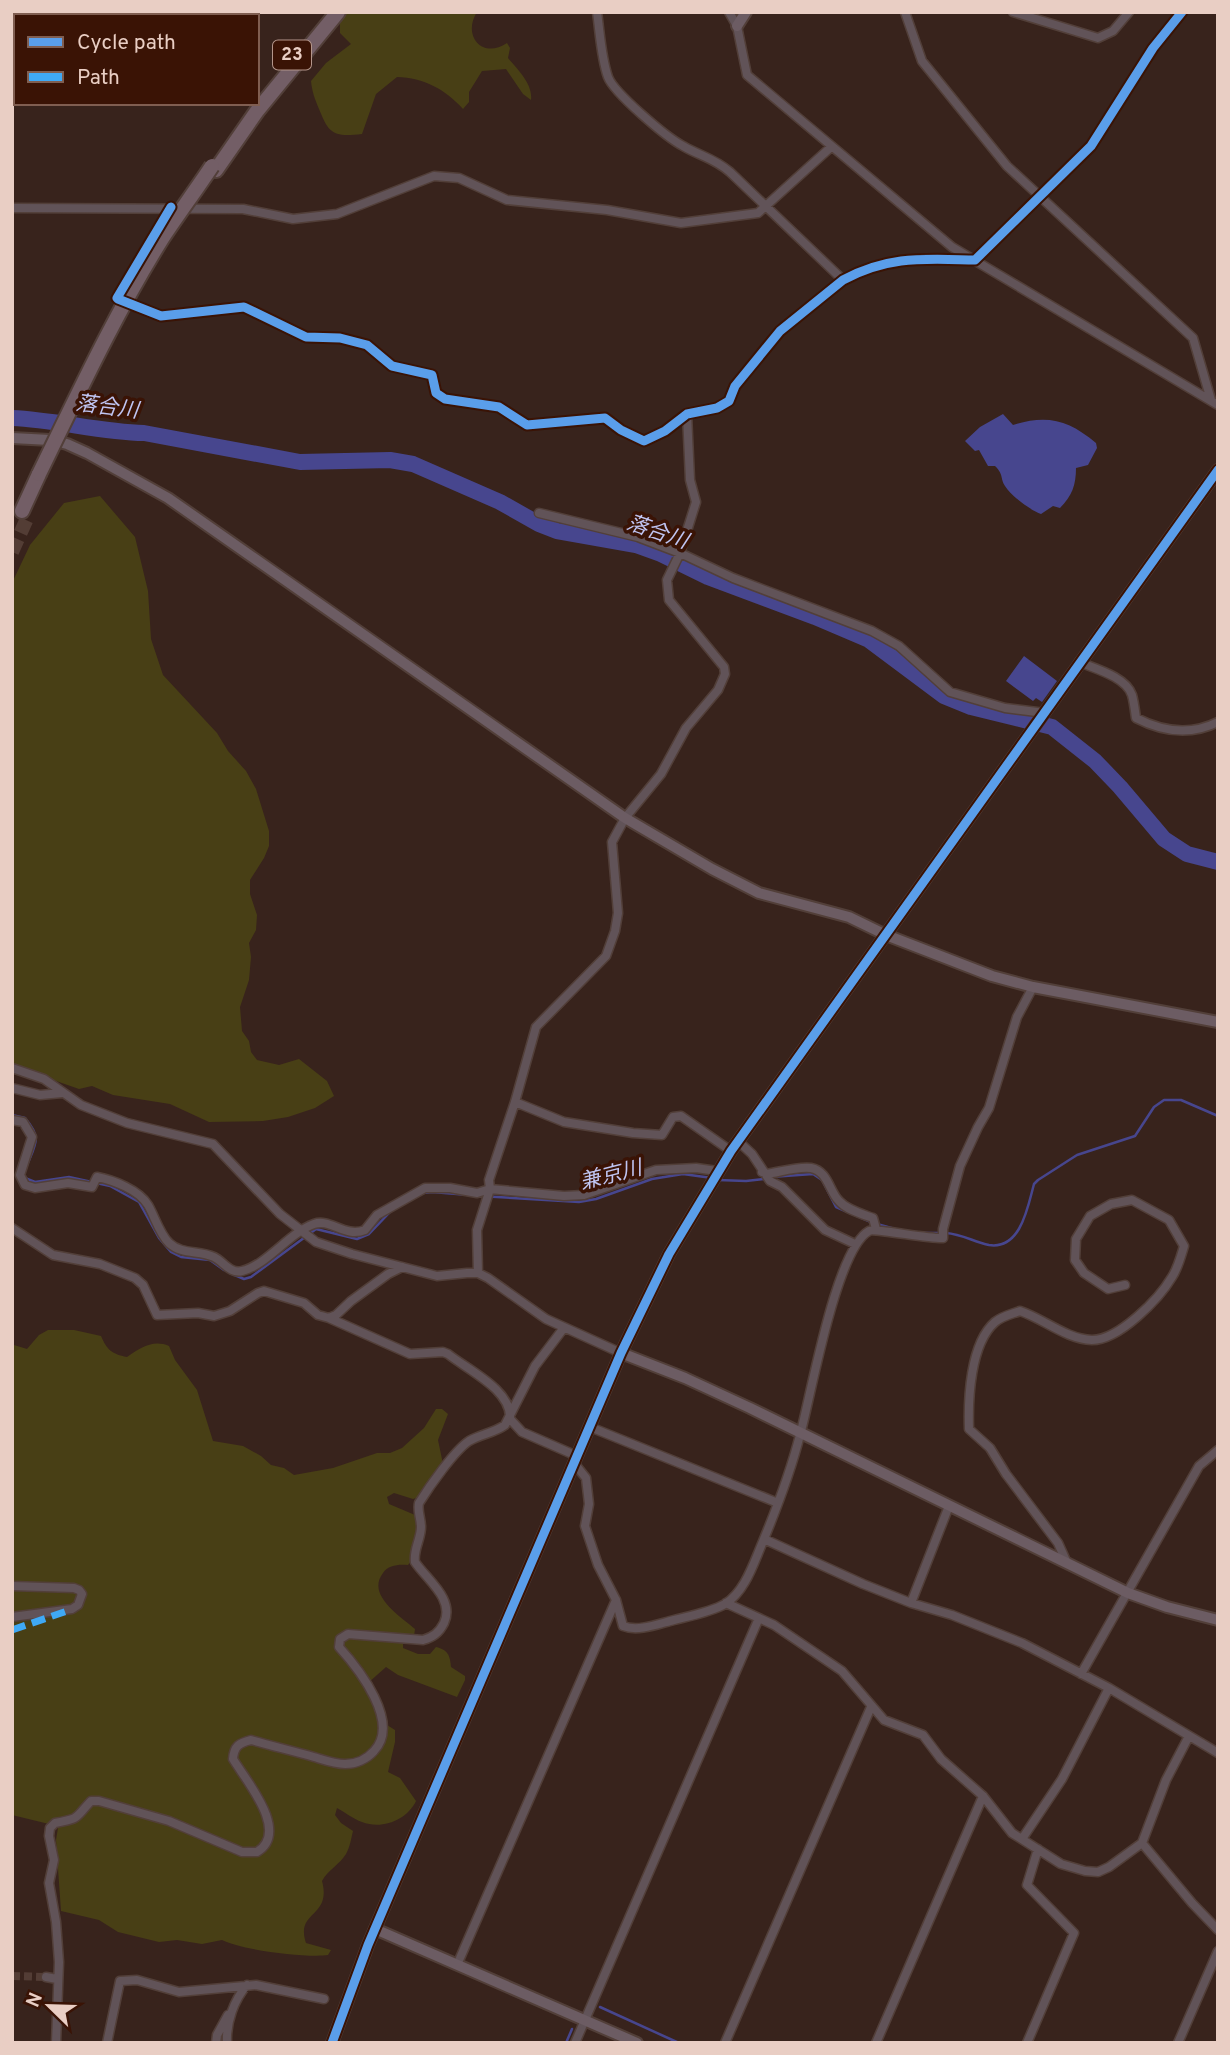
<svg xmlns="http://www.w3.org/2000/svg" width="1230" height="2055" viewBox="0 0 1230 2055" font-family="Overpass,'Noto Sans JP',sans-serif">
  <style>
    .green { fill: #483f15 }
    .water { fill: #47468e }
    .lines { fill: none; stroke-linecap: round; stroke-linejoin: round }
    .stream { stroke: #47468e; stroke-width: 2.5 }
    .river { stroke: #47468e; stroke-width: 16 }
    .street-tunnel { stroke: #533d35; stroke-width: 8; stroke-dasharray: 8 4; stroke-linecap: butt }
    .highway-tunnel { stroke: #533d35; stroke-width: 14; stroke-dasharray: 14 7; stroke-linecap: butt }
    .street-casing { stroke: #523f39; stroke-width: 11 }
    .secondary-casing { stroke: #523f39; stroke-width: 14 }
    .highway-casing { stroke: #523f39; stroke-width: 18 }
    .street { stroke: #615358; stroke-width: 8 }
    .secondary { stroke: #6c5c63; stroke-width: 10 }
    .highway { stroke: #735e66; stroke-width: 14 }
    .highway-bridge-casing { stroke: #523f39; stroke-width: 18; stroke-linecap: butt }
    .highway-bridge { stroke: #735e66; stroke-width: 14 }
    .quiet { stroke: #3fa9f5; stroke-width: 7; stroke-dasharray: 14 7; stroke-linecap: butt }
    .cycleway-casing { stroke: #3a1305; stroke-width: 13 }
    .cycleway { stroke: #5a9eea; stroke-width: 9 }
    .labels { text-anchor: middle; dominant-baseline: central; stroke-width: 7; stroke-linejoin: round; paint-order: stroke }
    .shield { fill: #3a1305; stroke: #b4968b; stroke-width: 2 }
    .shield-label { font-size: 18px; font-weight: bold; fill: #e9cec4 }
    .water-label { font-size: 21px; font-style: italic; fill: #c0c5f2; stroke: #3a1305 }
  </style>
  <rect width="100%" height="100%" fill="#38231c"/>
  <path class="green" d="M44,12h123l-1,4h-123z
    M340,12h137c-15,23 5,48 30,31l3,5 -2,10c10,12 25,26 23,42l-8,-6 -17,-25 -24,2 -13,21v10l-6,7c-18,-20 -39,-31 -66,-32l-21,17 -14,40c-29,3 -33,0 -43,-25 -4,-10 -7,-17 -8,-28l15,-18 25,-19 -11,-11z
    M100,496l35,41 13,54 3,48 12,36 54,58 11,18 18,20 10,18 13,42v15l-5,12 -14,22v14l7,21 -1,15 -7,13 2,14 -2,23 -9,27 2,24 7,10 2,11 6,8 22,5 20,-6 28,22 7,15 -19,12 -27,9 -25,4 -54,1 -39,-18 -57,-9 -21,-9 -13,3 -60,-21 -7,-5v-480l18,-38 34,-42z
    M48,1330h26l27,6c6,14 11,18 26,21 13,-9 26,-18 42,-11l6,14 22,30 16,51 30,5 18,10 10,9 13,3 10,7 39,-7 44,-15h13l12,-5 22,-20 12,-19h6l6,5 -10,26 5,24 -24,33 -6,2 -19,-6 -7,4 2,7 26,11 4,11 -8,35 -3,4c-9,-1 -20,0 -25,8 -17,22 17,43 32,56l-1,7 -66,-4 -12,8v10c16,17 43,50 45,75 0,8 -3,14 -8,20 -8,12 -18,16 -32,16l-90,-24 -12,2 -6,6 -3,14 33,54 5,22 -10,14 -15,1 -73,-31 -68,-21 -12,1 -11,14 -30,11 -37,-9v-473l2,3 13,4 12,-14z
    M347,1638l56,4v6l15,6h12l6,-7c12,3 14,8 15,20l14,9v4l-8,17 -59,-22 -12,-8 -18,16 -27,-37 1,-6z
    M387,1725l8,5v12l-7,30 12,6 16,23c-9,19 -34,29 -54,21 -9,-3 -17,-10 -25,-14l-2,7 6,8 12,8c-2,8 -3,16 -7,23 -6,10 -18,16 -24,27 10,37 -27,29 -16,62l25,7 -3,5c-21,3 -87,-5 -106,-15l-20,4 -25,-4 -18,2 -41,-10 -19,-12 -38,-9 -5,-71 2,-12 23,-10 13,-15 76,21 71,32c12,0 22,-1 28,-13 13,-24 -20,-64 -33,-85l2,-9 13,-6 97,23 33,-20z"/>
  <path class="water" d="M1003,414l10,11c34,-11 56,-5 83,18l1,5 -9,17 -12,3c0,17 -4,28 -16,40l-7,-2 -12,8c-11,-4 -30,-18 -36,-28 -5,-8 -1,-11 -10,-20h-7l-9,-16 -4,1 -10,-10 15,-14z
    M1024,656l33,25 -15,21 -6,-4 -3,3 -27,-20z"/>
  <g class="lines">
    <path class="stream" d="M12,1115l13,3c17,20 11,25 2,47
      M771,1177l42,-3 9,6 14,27 35,15
      M25,1178l10,4 34,-5 41,9 29,16 20,36 12,14 10,5 29,3 14,10
      M718,1180l28,1 18,-2
      M423,1193l9,-1 37,3
      M479,1196l100,6 17,-3 56,-20 31,-5 29,4
      M877,1224l18,5
      M922,1233h18
      M946,1233c16,1 28,9 43,12 32,5 39,-39 45,-61l4,-4 39,-25 58,-19 19,-29 10,-7h17l37,16
      M230,1273l14,6 7,-2 65,-48 41,10 12,-5 21,-22
      M600,2007l79,36
      M566,2043l6,-14"/>
    <path class="river" d="M12,418c45,2 88,14 132,15l156,29 90,-2 23,4 87,38 39,22 18,7 79,14 25,9 47,23 107,40 54,23 75,56 27,11 81,20 43,34 25,26 44,52 23,15 31,8"/>
    <path class="street-tunnel" d="M12,1976l34,1"/>
    <path class="highway-tunnel" d="M12,552l17,-38"/>
    <defs>
      <path id="street" d="M597,12c3,21 4,45 11,65 6,16 58,60 75,69 17,10 31,12 47,26l113,108
        M729,12l8,14 10,49 205,172 266,158
        M905,12l17,49 85,105 186,172 18,62
        M1013,12l85,26 15,-7 16,-19
        M171,207l-54,91 1,1 43,17 83,-9 62,30 34,1 27,7 25,21 40,9 4,18 9,6 54,8 28,18 78,-7 16,12 23,11 21,-10 22,-17 30,-6 12,-7 6,-15 45,-55 63,-51c46,-25 82,-21 132,-20l116,-114 62,-98 29,-36
        M12,208l231,1 50,10 44,-5 97,-38 25,2 48,22 100,10 74,13 77,-10 73,-66
        M539,513l99,24 42,16 53,25 139,53 27,15 51,46 55,16 40,5
        M1079,662c17,7 47,15 53,33 2,7 3,16 4,23 27,14 54,18 82,4
        M12,1068l32,11 37,26 46,18 86,21 67,70 36,28 36,12 85,22 30,-3h11l10,5 58,41 75,34
        M12,1088l28,7 22,-2
        M515,1102l49,20 69,11 29,2 11,-18 8,-1 50,35
        M12,1120l11,2 9,15 -12,38 5,10 10,3 33,-5 24,4 5,-10c16,3 42,13 51,28 7,12 11,28 21,38 13,12 30,7 45,14 10,5 16,17 28,14 25,-6 47,-38 72,-47 16,-6 31,14 51,6l12,-15 48,-27h25l27,5 13,-4 74,7 20,-1 72,-25 40,-2 21,3
        M738,1141l14,13 18,27 12,6 43,43 30,14
        M762,1172l5,2c13,-2 32,-8 44,-6 17,3 18,23 28,33 8,9 23,13 34,17l3,11
        M12,1228l41,27 47,9 35,14 8,7 14,30 41,-2 16,3 16,-5 28,-18 6,-2 40,12 14,12 11,3 7,-3 15,-14 37,-27 14,-7
        M478,1273l-1,-43 13,-41 -1,-9 26,-78 21,-75 70,-71 9,-25 3,-18 -6,-71 13,-24 36,-44 25,-46 32,-38 7,-16 -1,-7 -55,-67 -2,-20 13,-27 16,-51 -6,-22 -3,-66
        M329,1318l81,36 33,-2 5,2c20,16 64,36 62,65l12,13 55,24
        M590,1427l188,76
        M574,1463l12,15 3,26 -4,22 13,39 18,35 7,26c15,6 35,-2 51,-6 16,-4 37,-8 51,-16 18,-11 27,-36 34,-53 16,-38 31,-77 41,-116 11,-39 36,-186 69,-204 5,-3 60,8 74,7v-9l17,-63 18,-39 11,-19 28,-91 16,-30
        M764,1539l99,45 48,19 41,12 70,28 87,45 109,65
        M1067,1563l-9,-20 -52,-69 -16,-26 -21,-19c-1,-30 1,-85 26,-107 7,-6 17,-8 25,-11 24,8 46,28 72,29 27,0 67,-41 80,-63 6,-9 9,-21 12,-31l-15,-26 -37,-20 -21,4 -21,12 -14,23 -1,21 9,13 24,16 17,-4
        M12,1586l62,2 5,2 3,4 -4,11 -6,4 -60,8
        M726,1603l48,22 68,46 42,49 39,15 18,24 42,37 29,37 49,31 24,7 13,1 11,-5 33,-24 24,-63 23,-44
        M911,1603l38,-97
        M1081,1674l118,-208 19,-16
        M1022,1839l40,-60 47,-91
        M1142,1843l50,60 26,27
        M457,1965l159,-365
        M46,1977l11,2
        M56,2043l3,-81 -3,-40 -7,-39 5,-23 -5,-24 1,-8 5,-5c26,-5 19,-4 36,-22h8l70,20 73,31h15c33,-20 -10,-70 -24,-93 1,-13 6,-16 18,-19 21,6 42,11 63,17 10,3 21,7 31,7 11,0 22,-5 29,-13 27,-28 -15,-82 -35,-104l1,-8 8,-5 75,6c10,-3 16,-7 21,-17 11,-24 -17,-43 -29,-61 -2,-12 6,-23 6,-35 0,-9 -4,-16 -2,-24 10,-16 35,-52 50,-62 12,-7 25,-8 36,-16l30,-59 28,-37
        M107,2043l13,-62 17,-1 42,12 77,-7 68,14
        M216,2043l1,-8 11,-20
        M227,2043c-1,-21 7,-43 20,-58
        M575,2043l184,-425
        M725,2043l146,-336
        M876,2043l107,-247
        M1027,2043l47,-110 -47,-48 11,-36
        M1178,2043l40,-92"/>
      <path id="secondary" d="M737,26l9,-14
        M12,438l38,2 17,4 20,9 81,45 457,320 87,51 47,24 90,24 37,18 106,41 41,11 185,35
        M621,1353l64,25 65,30 378,185 39,14 51,13
        M375,1929l262,114
        M332,2043l36,-98 253,-592 48,-99 62,-103 487,-681"/>
      <path id="highway" d="M216,170l41,-59 81,-99
        M22,511l17,-37"/>
    </defs>
    <use href="#street" class="street-casing"/>
    <use href="#secondary" class="secondary-casing"/>
    <use href="#highway" class="highway-casing"/>
    <use href="#street" class="street"/>
    <use href="#secondary" class="secondary"/>
    <use href="#highway" class="highway"/>
    <defs>
      <path id="highway-bridge" d="M39,474c39,-80 77,-162 124,-237 16,-24 33,-47 49,-71"/>
    </defs>
    <use href="#highway-bridge" class="highway-bridge-casing"/>
    <use href="#highway-bridge" class="highway-bridge"/>
    <path class="quiet" d="M12,1630l55,-19"/>
    <defs>
      <path id="cycleway" d="M171,207l-54,91 1,1 43,17 83,-9 62,30 34,1 27,7 25,21 40,9 4,18 9,6 54,8 28,18 78,-7 16,12 23,11 21,-10 22,-17 30,-6 12,-7 6,-15 45,-55 63,-51c46,-25 82,-21 132,-20l116,-114 62,-98 29,-36
        M332,2043l36,-98 253,-592 48,-99 62,-103 487,-681"/>
    </defs>
    <use href="#cycleway" class="cycleway-casing"/>
    <use href="#cycleway" class="cycleway"/>
  </g>
  <g class="labels">
    <rect class="shield" x="273" y="40.5" width="38" height="29" rx="5"/>
    <g class="shield-label">
      <text x="292" y="55">23</text>
    </g>
    <g class="water-label">
      <text transform="translate(107 408) rotate(7)">落合川</text>
      <text transform="translate(657 533) rotate(19)">落合川</text>
      <text transform="translate(611 1176) rotate(-14)">兼京川</text>
    </g>
  </g>
  <rect width="1230" height="2055" fill="none" stroke="#e9cec4" stroke-width="28"/>
  <rect x="14" y="14" width="245" height="91" fill="#3a1305" stroke="#805e51" stroke-width="2"/>
  <rect x="28" y="37" width="35" height="10" fill="#5a9eea" stroke="#805e51" stroke-width="2"/>
  <text x="77" y="49" font-size="21" fill="#e9cec4">Cycle path</text>
  <rect x="28" y="72" width="35" height="10" fill="#3fa9f5" stroke="#805e51" stroke-width="2"/>
  <text x="77" y="84" font-size="21" fill="#e9cec4">Path</text>
  <g transform="translate(49 2006) rotate(293)" stroke="#3a1305" stroke-width="5" paint-order="stroke">
  <path d="M0-5L12 26L0 18L-12 26Z" fill="#e9cec4"/>
  <text y="-10" font-size="19" font-weight="bold" text-anchor="middle" fill="#e9cec4">N</text>
  </g>
</svg>
